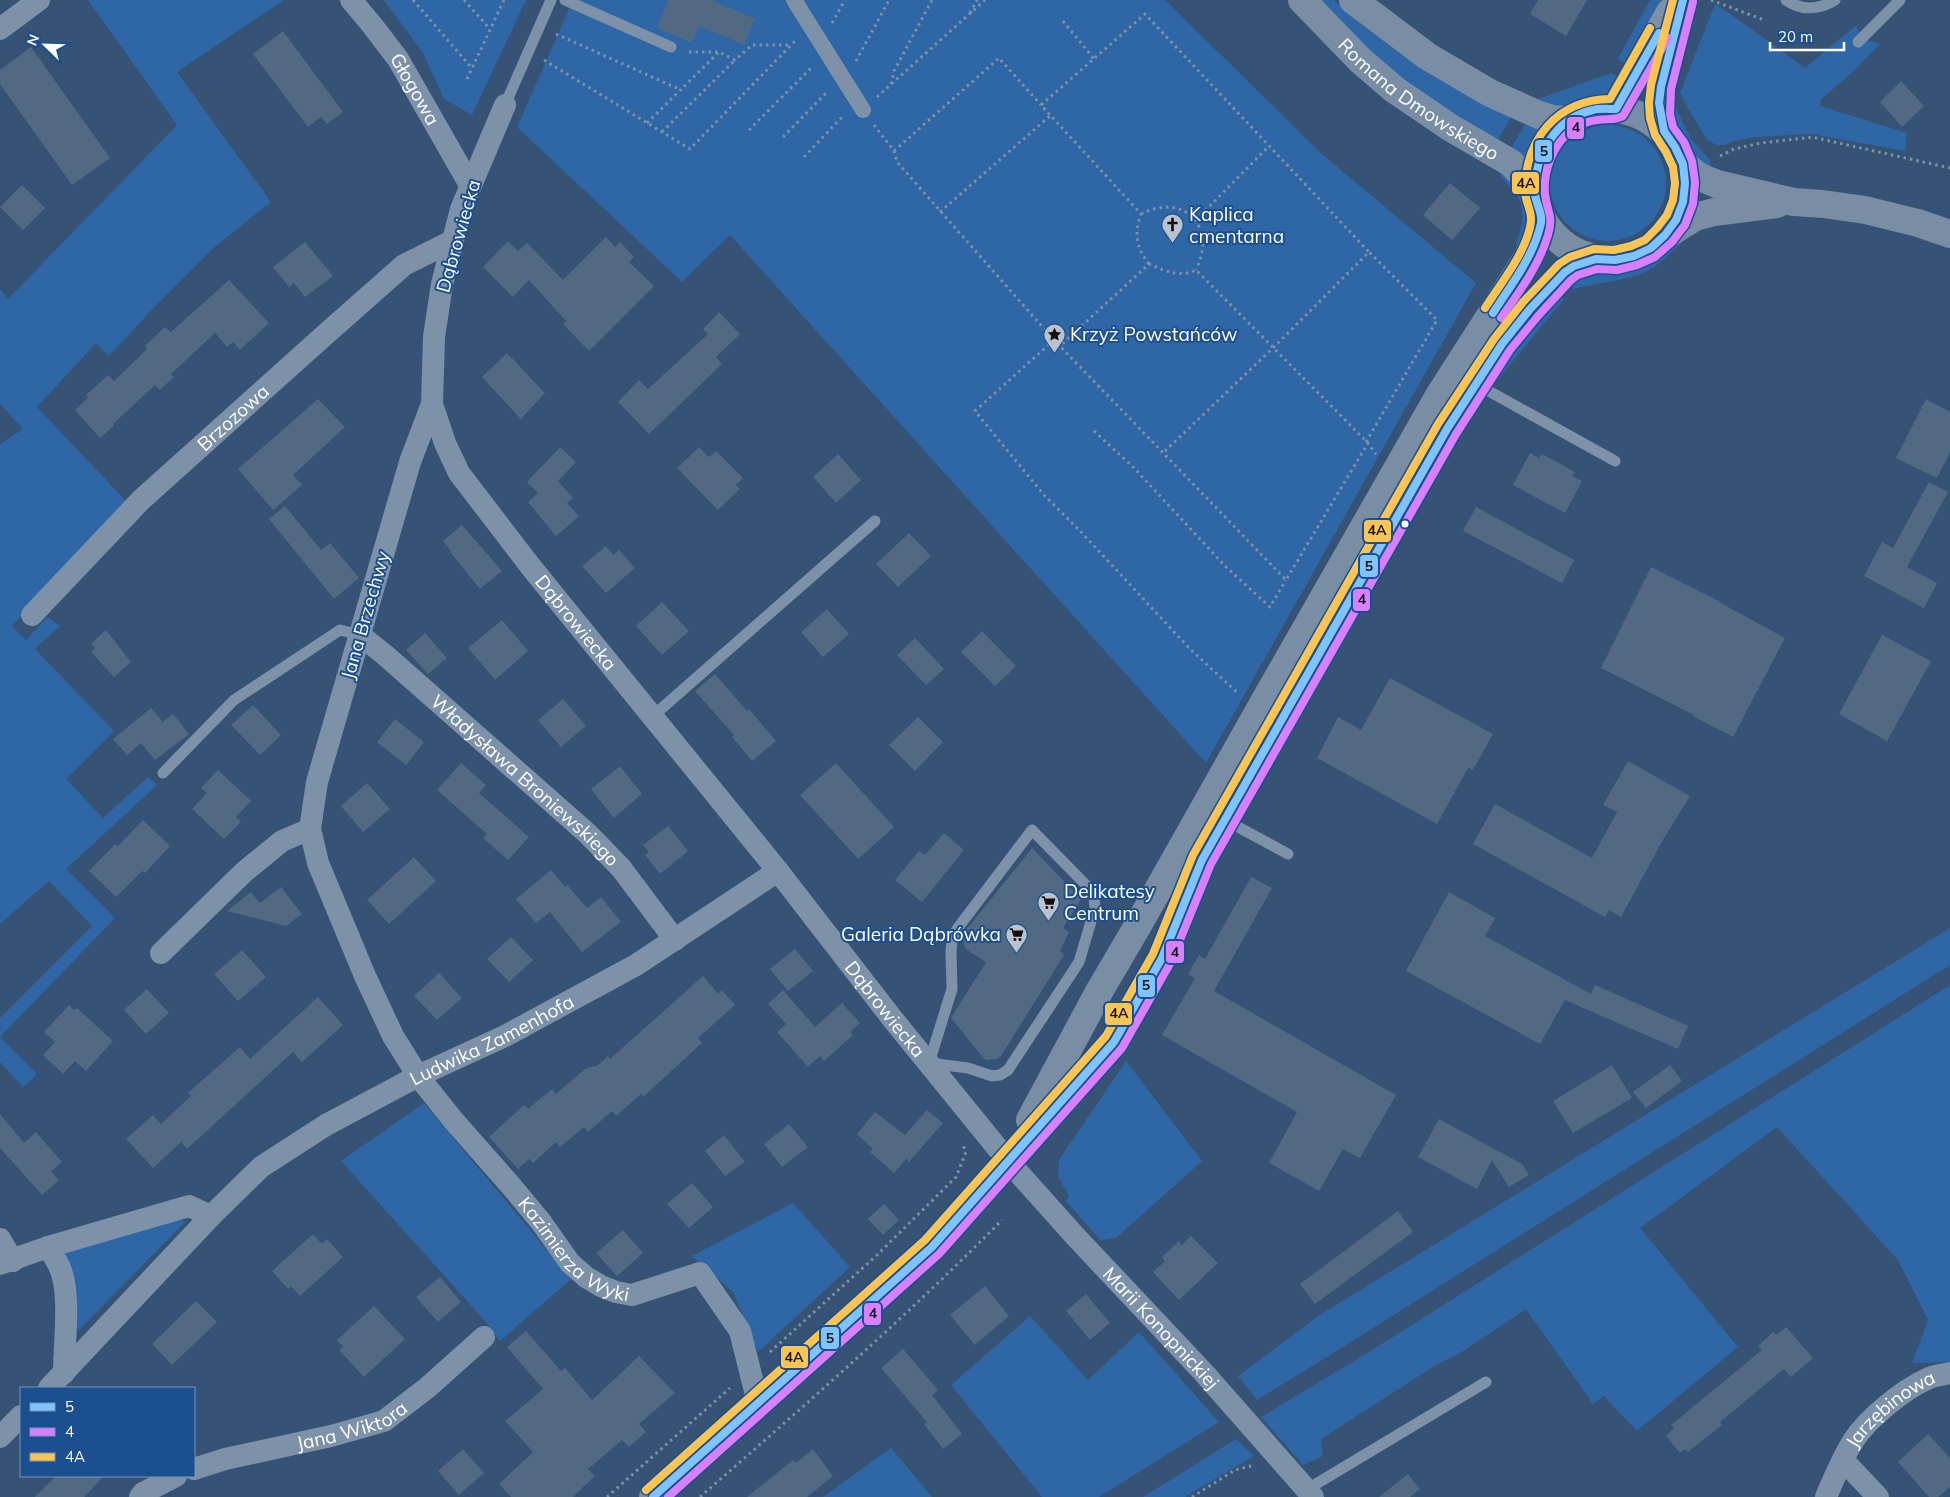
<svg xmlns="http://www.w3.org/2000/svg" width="1950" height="1497" viewBox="0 0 1950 1497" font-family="Mulish,sans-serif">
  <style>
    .green { fill: #2f66a5 }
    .building { fill: #526984 }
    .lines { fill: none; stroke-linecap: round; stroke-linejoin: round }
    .path { stroke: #7d92a8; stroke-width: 3; stroke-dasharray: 2.5 4; stroke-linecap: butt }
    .service { stroke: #7d92a8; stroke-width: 11 }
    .pedestrian { stroke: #7d92a8; stroke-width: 16 }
    .minor { stroke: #7d92a8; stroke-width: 22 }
    .tertiary { stroke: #7d92a8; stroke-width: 28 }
    .secondary { stroke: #798da4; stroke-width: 28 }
    .bus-1-casing { stroke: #1b4f8f; stroke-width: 11 }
    .bus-2-casing { stroke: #1b4f8f; stroke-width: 11 }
    .bus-3-casing { stroke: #1b4f8f; stroke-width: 11 }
    .bus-1 { stroke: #80c4ff; stroke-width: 8 }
    .bus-2 { stroke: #d880ff; stroke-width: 8 }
    .bus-3 { stroke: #fcc553; stroke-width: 8 }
    .bus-dot { fill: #fff; stroke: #1b4f8f; stroke-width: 2 }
    .labels { text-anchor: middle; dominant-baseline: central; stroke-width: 4; stroke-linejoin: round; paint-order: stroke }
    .street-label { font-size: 19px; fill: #fff; stroke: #1b4f8f }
    .poi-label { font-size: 19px; fill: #fff; stroke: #1b4f8f; text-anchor: start }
    .line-badge { stroke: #1b4f8f; stroke-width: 2 }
    .pale-badge-label { font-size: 14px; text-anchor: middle; font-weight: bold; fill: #111 }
  </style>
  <rect width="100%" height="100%" fill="#365274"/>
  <path class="green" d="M88,0h196l-107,72 94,130 -60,48 -52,52 -50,54 -13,-13 -59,64 90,95 -115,124 14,14 21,-23 13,9 -25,23 79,82 -48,48 37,39 45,-41 9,8 -91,84 49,49 -115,119 37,37 -14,13 -23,-25v-44l92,-92 -43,-45 -49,43v-480l23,-15 -23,-25v-115l8,10 169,-174z
    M384,0h142l-54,115 -28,-16 -21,-46z
    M573,0h592l158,155 153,128 -270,480 -476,-528 -48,47 -165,-155z
    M1316,0h18l79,63 99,52 -15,27 -91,-55z
    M1650,0h11l-30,66 -11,-5 -2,-3z
    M1715,4l14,9 76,55 50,-42 11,14 14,4 -29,30 -30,25 -1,7 87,27 -2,18 -94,-17 -56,3 -21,4 -9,4h-8l-10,-5 -20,-33 -7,-14z
    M1611,73l13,6 -12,12 -22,10 -27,7 -27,-5 2,-4z
    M1672,100l19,39 19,21 1,9 -26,-19 -12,-23z
    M1526,122l17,8 -11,18 -4,11 -16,-12z
    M1550 183a58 58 0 1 1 116 0a58 58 0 1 1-116 0Z
    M1500,171c27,29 36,36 18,76l-2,-4c8,-21 11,-39 -6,-56 -5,-6 -10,-9 -10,-16z
    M1688,236c-16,16 -33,35 -56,41 -19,5 -39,7 -58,12l-7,-8 26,-11 38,-3 12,-4 24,-18z
    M1558,292l6,7 -64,78 2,-13z
    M1950,928v37l-615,387 -78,48 -19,-24 80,-60z
    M1950,985v377l-38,1 16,-43 -30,-60 -121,-133 -137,101 98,119 -101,84 -33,-35 -11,8 -67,-95 -66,44 -24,12 -115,74 2,17 -20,9 -42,-48 100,-60z
    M1126,1061l76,100 -86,77 -16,2 -34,-39 3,-5 -11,-20 1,-16z
    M424,1103l147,176 -71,62 -14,-19 -145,-161z
    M793,1203l57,64 -92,85 -25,-60 -41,-36z
    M181,1219l4,3 -105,107 -6,-1 -9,-72 1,-4z
    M1030,1316l58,64 51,-48 80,90 -120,75h-57l-91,-112z
    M1236,1439l18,17 -69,41h-42z
    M891,1448l41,49h-109z"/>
  <path class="building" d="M668,0h44l43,19 -11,26 -45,-19 -7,17 -35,-15z
    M1538,0h49l-21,36 -36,-22z
    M283,31l60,81 -16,12 -6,-7 -13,10 -55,-73z
    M31,47l79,111 -38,27 -72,-101v-14z
    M1901,81l23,25 -22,21 -22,-25z
    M1450,183l30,25 -28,32 -29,-25z
    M22,185l23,23 -22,22 -23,-23z
    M606,237l9,10 5,-5 14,15 -5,5 25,24 -65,65 -26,-27 3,-3 -37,-41 -16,17 -30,-30 25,-26 10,10 9,-8 36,37z
    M305,242l28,34 -28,21 -11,-14 -5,4 -16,-20z
    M229,280l40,43 -29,27 -7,-8 -6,5 -12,-14 -44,41 3,3 -14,13 -5,-5 -42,39 1,2 -14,12 -25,-28 13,-12 -2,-3 22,-20 6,6 33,-32 -2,-3 20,-19 6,5z
    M719,312l21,22 -24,23 6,7 -73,70 -31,-32 21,-22 9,9 60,-55 -5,-5z
    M507,353l38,40 -24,26 -39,-42z
    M318,399l27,28 -52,48 9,10 -29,25 -35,-41z
    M1926,399l24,13v40l-13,26 -41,-20z
    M560,447l16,15 -18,19 15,17 -6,5 12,13 -23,20 -28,-34 10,-9 -11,-11z
    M699,447l10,10 7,-6 27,27 -7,7 4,4 -22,21 -41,-42z
    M1530,453l9,5 3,-4 33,18 -3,4 10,5 -17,32 -52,-28z
    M838,454l23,26 -25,23 -23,-26z
    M1929,482l19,10 -41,75 30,16 -13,25 -60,-32 18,-34 11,6z
    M285,506l36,44 9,-7 29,35 -25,21 -65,-80z
    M1476,507l98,53 -12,23 -99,-52z
    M462,525l40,46 -22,18 -30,-37 1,-1 -8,-10z
    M909,533l22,23 -33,31 -22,-23z
    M606,546l7,9 6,-5 16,18 -29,25 -24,-27z
    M1651,567l68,34v1l66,36 -52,99 -40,-21 1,-1 -93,-47z
    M662,602l27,29 -27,24 -26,-29z
    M827,609l22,25 -26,23 -22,-25z
    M502,620l26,31 -33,29 -27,-32z
    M106,630l25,32 -17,15 -23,-25 4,-4 -4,-4z
    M982,631l34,35 -21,20 -34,-34z
    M425,633l22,25 -19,16 -22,-24z
    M1882,635l49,26 -44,80 -48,-27z
    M915,638l29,31 -18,16 -29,-30z
    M715,674l32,37 2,-2 27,32 -24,20 -20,-24 2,-2 -39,-44z
    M1390,678l103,56 -20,36 -5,-2 -31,56 -120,-66 21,-41 23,13z
    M563,699l23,27 -25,21 -23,-27z
    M253,705l28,30 -21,20 -29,-30z
    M151,708l12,14 10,-8 16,20 -34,26 -14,-17 -14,12 -14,-16z
    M918,717l25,25 -28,29 -26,-26z
    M395,719l29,23 -18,23 -29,-23z
    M1628,761l62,35 -26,42 -43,79 -12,-7 -4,7 -132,-73 22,-40 97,54 25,-46 -14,-7z
    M461,763l25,22 -7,8 50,44 -21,23 -25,-22 4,-4 -50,-44z
    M836,763l58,64 -36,32 -58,-64z
    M620,766l22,28 -28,24 -23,-29z
    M218,770l33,31 -15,16 5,5 -17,17 -32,-30 15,-16 -6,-5z
    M367,783l23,26 -27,23 -22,-26z
    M143,820l27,26 -25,27 -3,-2 -26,26 -27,-26 26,-27 3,2z
    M668,826l20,25 -28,23 -15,-19 4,-3 -6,-7z
    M944,833l20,17 -42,52 -27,-22 24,-29 6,4z
    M1032,848l49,51 -18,29 6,4 -9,19 4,4 -63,101 -4,3 -11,1 -4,-4 -31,-38 35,-56 -19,-12 -3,-4 -1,-8 3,-8z
    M414,857l22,24 -47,43 -22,-24z
    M551,870l14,17 2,-2 20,23 14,-11 20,25 -39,30 -32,-40 -14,11 -20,-24z
    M1251,877l21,11 -58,103 182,104 -36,63 -17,-9 -24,42 -50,-28 28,-51 -135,-77 33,-57 -7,-4 11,-19 6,4z
    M281,887l21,27 -16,12 -59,-15 24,-19 9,11z
    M1449,892l46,26 -10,18 106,58 4,-9 93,41 -10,23 -113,-49 -25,44 -134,-73z
    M511,937l22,23 -24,22 -22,-23z
    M795,949l18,22 -25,20 -18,-22z
    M242,950l24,27 -28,24 -24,-27z
    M439,973l23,25 -25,22 -23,-24z
    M703,976l15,18 4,-4 13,15 -37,33 4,5 -59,54 -2,-3 -25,22 -4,-5 -24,21 -4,-5 -24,20 -4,-5 -23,21 -4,-4 -11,10 -29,-32 35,-32 4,4 24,-20 4,5 30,-26 11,-2 11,-10 2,3z
    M147,989l22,24 -23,21 -22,-24z
    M783,990l32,37 27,-24 18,20 -10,9 3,3 -29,26 -4,-5 -12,11 -31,-35 9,-8 -18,-20z
    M318,997l25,28 -41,37 -9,-10 -106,97 -6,-7 -28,26 -27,-29 27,-24 8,9 30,-28 -3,-3 52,-46 10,12z
    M69,1005l5,5 3,-2 36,33 -27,30 -11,-10 -12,13 -20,-19 12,-13 -11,-10z
    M1612,1065l20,33 -59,35 -20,-32z
    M1670,1065l12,16 -36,27 -13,-16z
    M927,1110l16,13 -34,39 -3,-3 -12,14 -24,-21 3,-3 -16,-15 18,-22 30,23z
    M0,1114l24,29 12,-11 26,30 -11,9 8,9 -17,15 -42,-47z
    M1439,1119l83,45 7,11 -20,12 -17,-27 -15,29 -59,-32z
    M789,1124l19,23 -26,20 -18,-23z
    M724,1135l21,27 -20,14 -20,-25z
    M692,1183l21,24 -24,21 -22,-24z
    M884,1204l15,16 -16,15 -15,-16z
    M1398,1211l15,21 -98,72 -15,-20z
    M623,1230l20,23 -26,23 -21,-23z
    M313,1234l9,10 5,-5 16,18 -43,39 -9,-10 -3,3 -16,-18z
    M1191,1236l27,27 -39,37 -26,-28 12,-11 -3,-4 17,-16 3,4z
    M440,1277l21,25 -23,20 -22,-25z
    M985,1286l24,30 -34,29 -25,-30z
    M1086,1294l24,29 -20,17 -24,-29z
    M196,1301l21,21 -45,43 -20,-21z
    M374,1306l31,33 -41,38 -25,-27 4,-3 -6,-7z
    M1786,1327l27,31 -22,19 -7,-8 -64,53 2,3 -34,27 -3,-3 -5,4 -14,-17 8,-8 -3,-3 91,-75 -4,-4 15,-14 3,3z
    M526,1331l35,40 4,-3 27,32 47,-44 36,37 -36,31 7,8 -17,15 -7,-7 -34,29 7,7 -22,21h-62l-12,-13 34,-32 -28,-31 38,-32 -36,-42z
    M903,1349l35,41 -6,5 30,39 -19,15 -19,-25 3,-2 -46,-54z
    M1928,1434l22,24v29l-12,10h-9l-31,-35z
    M463,1449l21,24 -25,22 -21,-24z
    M813,1449l20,27 -26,21h-60l46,-37 3,3z
    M1408,1474l12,15 -10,8h-31z
    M56,1476h48l-20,21h-49z"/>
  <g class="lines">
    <path class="path" d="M413,0l58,67
      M464,0l26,29
      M1711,0l53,20
      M970,13l7,-13
      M1063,21l31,38
      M832,23l13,-23
      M556,34l125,56
      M689,52h30l16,8 17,-15h39
      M544,60l146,89 107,-110
      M856,61l33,-61
      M467,79l37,-79
      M891,84l3,-13 38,-71
      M877,97l108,-97
      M647,123l72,-71
      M874,125l20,26 3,11 157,178 232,240 82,-137
      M749,130l63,-63
      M662,132l73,-72
      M783,137l45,-46
      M894,151l105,-93 42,47
      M1720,156l14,-7 27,-6 51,-6 138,31
      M804,157l39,-41
      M940,212l111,-97
      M1141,214c43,-22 76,12 55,56
      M1196,220l73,-74
      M1149,264c-13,-17 -15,-30 -8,-50l-100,-109 104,-91 224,238 -95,95 -111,106
      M1054,340l-79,71 69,84 38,38 108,116 49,45
      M1057,341l5,3 87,-80c16,7 31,14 47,6l172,173 8,11
      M1094,431l39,36 93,100 44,40 16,-27
      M1366,442l71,-122 -68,-68
      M770,1352l107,-97 79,-78 10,-25 -3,-7
      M607,1497l123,-109
      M700,1497c103,-90 206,-180 302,-277
      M1192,1497l43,-27 20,-5"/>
    <path class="service" d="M565,0l106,47
      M1786,0c15,11 33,10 49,0
      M1858,42l42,-42
      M505,105l46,-105
      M1476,384l139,77
      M653,716l222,-195
      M163,773l71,-73 106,-70 20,5
      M1225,820l63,34
      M1032,830l58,59 4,8 1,11 -16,54 -71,108 -8,5 -8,1 -24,-8 -39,-5 23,-74 -1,-37 1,-12 5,-11z
      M1306,1490l180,-108"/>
    <path class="pedestrian" d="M794,0l69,110"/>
    <g class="minor">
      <path id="s1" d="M351,0l21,25 26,34 72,126"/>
      <path d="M0,29l39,-29"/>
      <path id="s2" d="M505,105l-44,104 -19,75 -8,53 -2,67 13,39 14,30 72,94 247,304 113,146 117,144 67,75 129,137 109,124"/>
      <path id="s3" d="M432,404l-22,58 -93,320 -7,47 8,34 47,113 28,60 25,40 35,44 59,67 29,35 29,41 16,14 15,9 15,6 16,3 68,-22 40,58 18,72"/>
      <path id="s4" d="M32,615l109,-115 186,-167 77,-68 48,-24"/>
      <path id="s5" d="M360,635l25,20 203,179 33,34 54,72"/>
      <path d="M161,953l83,-81 38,-31 28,-12"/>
      <path d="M0,1239l13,22"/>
      <path d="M48,1247l141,-41 22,10"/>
      <path d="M0,1264l48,-17c4,7 9,14 12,21 11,26 4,75 4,105"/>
      <path id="s6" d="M49,1388l162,-172 50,-49 65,-42 92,-49 87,-40 131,-71 142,-94"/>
      <path d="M0,1437l21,-21"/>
      <path d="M1843,1460l35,37"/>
      <path id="s7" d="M194,1469l31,-10 106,-23 53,-15 43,-33 57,-51"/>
      <path d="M140,1497l3,-4 33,-17"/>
      <path id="s8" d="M1826,1497c8,-19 16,-38 27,-56 15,-23 50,-51 74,-62 7,-4 16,-4 23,-6"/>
    </g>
    <path class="tertiary" d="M1616,109l54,-97
      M1664,131l-4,-15 -1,-13 2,-16 22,-87"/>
    <g class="secondary">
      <path id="s9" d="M1302,0l58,60 35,30 56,38 60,35 16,17 8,15"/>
      <path d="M1353,0l74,56 63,37 49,22 13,4 18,1"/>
      <circle cx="1609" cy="184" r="75"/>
      <path d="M1683,164l17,13 17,7 77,18 29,2 42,6 53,13 32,11"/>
      <path d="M1666,235l29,-18 19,-5 63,-8"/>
      <path d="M1030,1120l70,-130 37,-63 131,-232 172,-301 86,-134 12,-25 4,-16"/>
      <path d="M653,1497l279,-250 182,-205 48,-84 40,-98 245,-431 55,-85 28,-35 35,-37 9,-6 22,-7"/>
    </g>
    <defs>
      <path id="bus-1" d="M1493,313c18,-28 41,-57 48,-90 2,-11 -6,-20 -6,-30 -1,-37 20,-75 58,-83 7,-2 16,-1 23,-1l43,-76
        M653,1497l279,-250 182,-205 48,-84 40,-98 245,-431 55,-85 28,-35 35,-37 9,-6 22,-7 19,1 19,-4 17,-8 14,-13 11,-15 7,-18 2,-19 -2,-19 -8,-17 -11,-16 -5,-28 2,-16 22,-87"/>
      <path id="bus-2" d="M1501,318c18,-26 38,-52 47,-83 6,-21 -1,-22 -3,-41 -2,-23 8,-50 27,-64 7,-5 16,-9 25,-10 9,-2 18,1 26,-4l45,-78
        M668,1497l271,-243 183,-206 49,-86 40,-98 245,-430 54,-84 28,-34 33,-36 7,-5 19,-6 20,1 20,-5 18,-8 17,-15 13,-17 8,-21 2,-22 -3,-21 -8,-19 -11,-15 -3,-13 1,-25 22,-87"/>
      <path id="bus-3" d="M1485,308c16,-25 43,-58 46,-87 1,-10 -6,-20 -6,-30 0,-52 32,-91 85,-92l40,-71
        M646,1490l279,-250 181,-204 47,-82 40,-99 245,-431 56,-85 29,-37 36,-38 11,-7 24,-8 20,1 17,-4 14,-6 12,-12 10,-13 6,-15 2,-17 -2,-16 -7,-15 -11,-17 -5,-17 -1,-15 2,-18 22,-85"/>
    </defs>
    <use href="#bus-1" class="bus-1-casing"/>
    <use href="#bus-2" class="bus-2-casing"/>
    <use href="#bus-3" class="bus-3-casing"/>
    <use href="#bus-1" class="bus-1"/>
    <use href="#bus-2" class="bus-2"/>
    <use href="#bus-3" class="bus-3"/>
  </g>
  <defs>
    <symbol id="church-pin" viewBox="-11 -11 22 30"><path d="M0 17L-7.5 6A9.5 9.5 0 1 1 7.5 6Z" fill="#b9c2ce" stroke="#1b4f8f"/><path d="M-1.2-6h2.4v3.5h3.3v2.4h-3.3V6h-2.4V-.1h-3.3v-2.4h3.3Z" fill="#111"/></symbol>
    <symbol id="sight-pin" viewBox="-11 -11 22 30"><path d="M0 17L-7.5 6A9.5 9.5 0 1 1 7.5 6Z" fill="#b9c2ce" stroke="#1b4f8f"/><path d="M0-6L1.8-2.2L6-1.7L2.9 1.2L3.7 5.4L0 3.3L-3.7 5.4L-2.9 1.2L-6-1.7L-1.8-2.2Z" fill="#111"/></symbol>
    <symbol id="supermarket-pin" viewBox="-11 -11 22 30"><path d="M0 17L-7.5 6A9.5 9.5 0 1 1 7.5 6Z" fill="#b9c2ce" stroke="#1b4f8f"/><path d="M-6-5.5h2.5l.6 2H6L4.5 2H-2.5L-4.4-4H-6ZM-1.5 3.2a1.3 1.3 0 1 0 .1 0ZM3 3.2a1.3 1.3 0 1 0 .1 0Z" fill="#111"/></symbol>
  </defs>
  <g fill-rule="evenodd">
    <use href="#church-pin" x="1160" y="212" width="25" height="34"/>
    <use href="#sight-pin" x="1042" y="322" width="25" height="34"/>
    <use href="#supermarket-pin" x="1036" y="890" width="25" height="34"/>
    <use href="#supermarket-pin" x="1004" y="922" width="25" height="34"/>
  </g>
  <circle class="bus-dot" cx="1405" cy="524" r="4.5"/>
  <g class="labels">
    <g class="street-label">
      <text stroke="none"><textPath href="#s1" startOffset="110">Głogowa</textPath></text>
      <text stroke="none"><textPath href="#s9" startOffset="154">Romana Dmowskiego</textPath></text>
      <text transform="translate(458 236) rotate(-74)">Dąbrowiecka</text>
      <text stroke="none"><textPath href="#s4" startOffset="282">Brzozowa</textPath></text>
      <text transform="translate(365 615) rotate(-74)">Jana Brzechwy</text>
      <text stroke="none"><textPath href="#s2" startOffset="575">Dąbrowiecka</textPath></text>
      <text stroke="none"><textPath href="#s5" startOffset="220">Władysława Broniewskiego</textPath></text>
      <text stroke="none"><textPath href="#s2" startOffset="1070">Dąbrowiecka</textPath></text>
      <text stroke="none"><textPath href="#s6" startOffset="570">Ludwika Zamenhofa</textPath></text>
      <text stroke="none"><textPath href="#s3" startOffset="949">Kazimierza Wyki</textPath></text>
      <text stroke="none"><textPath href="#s2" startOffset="1492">Marii Konopnickiej</textPath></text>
      <text stroke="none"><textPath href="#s8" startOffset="112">Jarzębinowa</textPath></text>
      <text stroke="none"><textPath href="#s7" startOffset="164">Jana Wiktora</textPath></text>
    </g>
    <g class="poi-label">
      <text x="1189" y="214">Kaplica<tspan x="1189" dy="22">cmentarna</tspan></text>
      <text x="1070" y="334">Krzyż Powstańców</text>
      <text x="1064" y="891">Delikatesy<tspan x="1064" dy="22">Centrum</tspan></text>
      <text x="1001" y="934" text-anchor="end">Galeria Dąbrówka</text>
    </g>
  </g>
  <g class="line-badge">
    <rect x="1566" y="116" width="19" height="24" rx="5" fill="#d880ff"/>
    <rect x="1534" y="139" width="19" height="24" rx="5" fill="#80c4ff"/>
    <rect x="1511" y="171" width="29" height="24" rx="5" fill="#fcc553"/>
    <rect x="1363" y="519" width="29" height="24" rx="5" fill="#fcc553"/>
    <rect x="1359" y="554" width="20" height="24" rx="5" fill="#80c4ff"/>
    <rect x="1352" y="588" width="19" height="24" rx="5" fill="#d880ff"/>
    <rect x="1165" y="940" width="20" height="24" rx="5" fill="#d880ff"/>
    <rect x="1137" y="974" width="19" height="24" rx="5" fill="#80c4ff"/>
    <rect x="1104" y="1002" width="29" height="24" rx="5" fill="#fcc553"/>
    <rect x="863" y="1302" width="19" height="24" rx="5" fill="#d880ff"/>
    <rect x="820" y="1326" width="20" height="24" rx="5" fill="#80c4ff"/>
    <rect x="780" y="1345" width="29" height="24" rx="5" fill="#fcc553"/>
  </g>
  <g class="pale-badge-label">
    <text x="1576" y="132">4</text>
    <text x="1544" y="156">5</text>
    <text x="1526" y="188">4A</text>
    <text x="1377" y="535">4A</text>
    <text x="1369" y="571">5</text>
    <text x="1362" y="604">4</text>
    <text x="1175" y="957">4</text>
    <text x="1146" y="990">5</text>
    <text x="1119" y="1018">4A</text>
    <text x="873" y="1318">4</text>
    <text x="830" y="1343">5</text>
    <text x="794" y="1362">4A</text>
  </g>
  <rect x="20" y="1387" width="175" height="90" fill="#1b4f8f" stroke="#7695bc"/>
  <rect x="30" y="1403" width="25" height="8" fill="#80c4ff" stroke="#7695bc"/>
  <text x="65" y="1412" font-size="15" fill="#ffffff">5</text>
  <rect x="30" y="1428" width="25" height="8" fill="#d880ff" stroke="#7695bc"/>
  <text x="65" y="1437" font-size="15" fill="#ffffff">4</text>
  <rect x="30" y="1453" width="25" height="8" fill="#fcc553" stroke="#7695bc"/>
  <text x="65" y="1462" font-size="15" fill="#ffffff">4A</text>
  <g transform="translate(45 45) rotate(293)" stroke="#1b4f8f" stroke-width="4" paint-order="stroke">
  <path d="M0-4L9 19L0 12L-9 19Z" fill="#ffffff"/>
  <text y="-8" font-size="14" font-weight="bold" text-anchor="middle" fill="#ffffff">N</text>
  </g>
  <path d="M1770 42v8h74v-8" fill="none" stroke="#ffffff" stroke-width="2.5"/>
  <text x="1778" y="42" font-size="15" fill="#ffffff" stroke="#1b4f8f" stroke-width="4" paint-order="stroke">20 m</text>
</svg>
